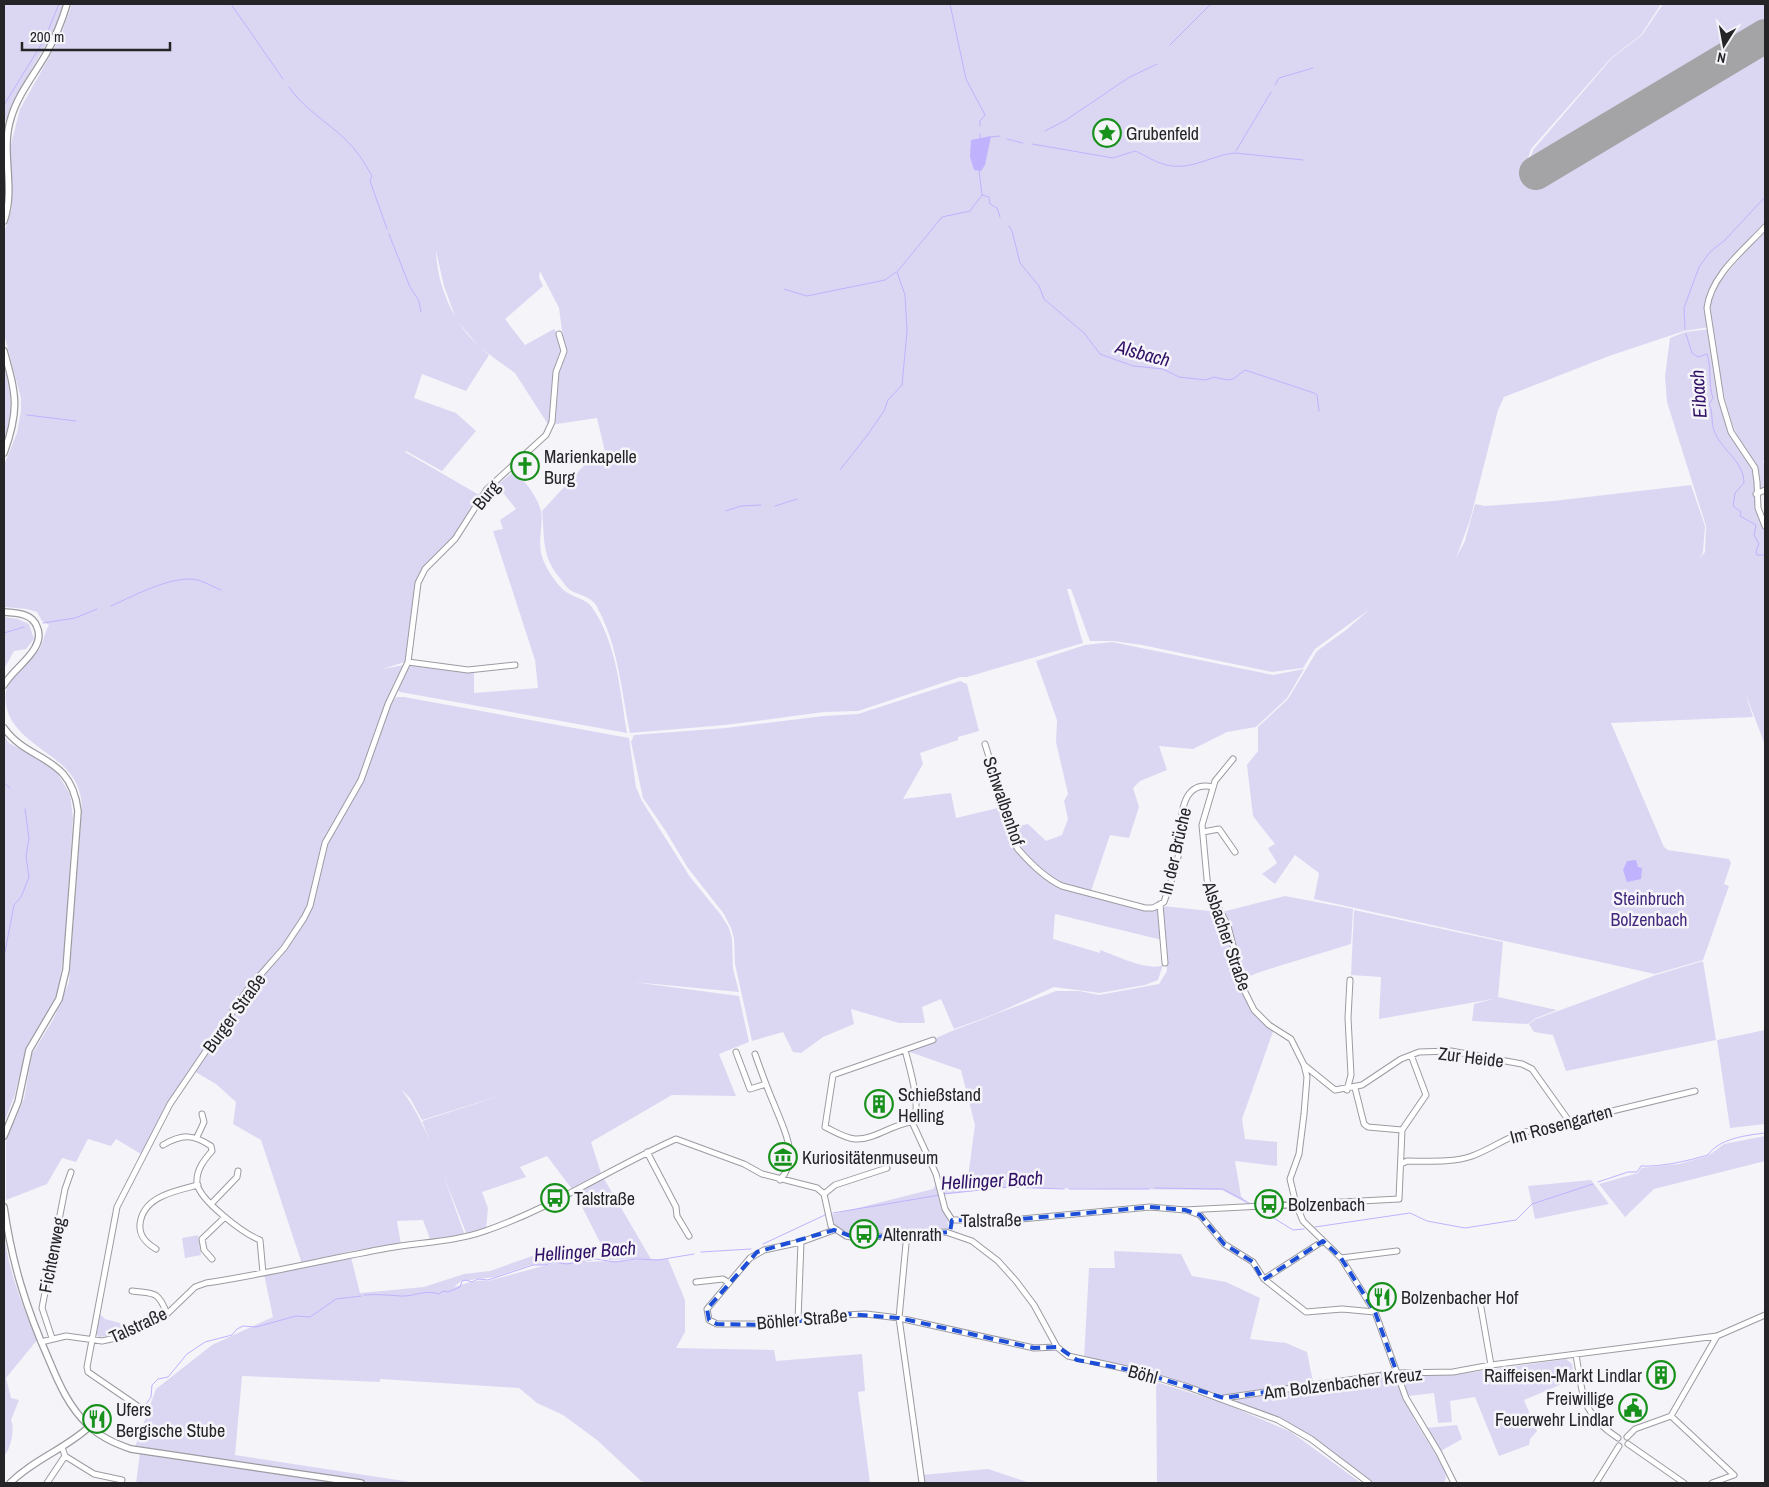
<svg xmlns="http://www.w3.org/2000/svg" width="1769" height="1487" viewBox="0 0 1769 1487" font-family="'Archivo Narrow',sans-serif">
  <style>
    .green { fill: #dbd7f3 }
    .water { fill: #c1b2fd }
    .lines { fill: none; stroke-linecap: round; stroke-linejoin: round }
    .stream { stroke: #c1b2fd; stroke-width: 1 }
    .runway { stroke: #a4a3a6; stroke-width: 34 }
    .minor-casing { stroke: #9c9ba1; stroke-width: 7 }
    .tertiary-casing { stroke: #9c9ba1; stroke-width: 8 }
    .minor { stroke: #fff; stroke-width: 5 }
    .tertiary { stroke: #fff; stroke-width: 5.5 }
    .marked { fill: none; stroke: #1d4ed8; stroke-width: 4; stroke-dasharray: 10 6; stroke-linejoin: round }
    .labels { text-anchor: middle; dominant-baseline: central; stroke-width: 5; stroke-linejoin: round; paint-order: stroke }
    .poi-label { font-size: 18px; fill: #252426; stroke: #f5f4f9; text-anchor: start }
    .street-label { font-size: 18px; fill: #252426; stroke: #f5f4f9 }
    .park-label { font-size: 18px; fill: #43297d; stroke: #f5f4f9 }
    .water-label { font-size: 19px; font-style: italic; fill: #301065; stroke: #f5f4f9 }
  </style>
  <rect width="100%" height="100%" fill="#f5f4f9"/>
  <path class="green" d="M4,4h59c-12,45 -46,78 -59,122z
    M72,4h1589l-20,31 -30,23 -80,91 -11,36 13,-35 79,-92 30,-23 21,-31h102v221l-30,35 -27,38 2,29 -26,4 -75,25 -105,41 -6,13 -28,110 -14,38 9,-17 10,-37 10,2 68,-5 138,-16 14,41 -2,26 -3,6 5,-6 1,-26 -39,-124 -2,-26 5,-38 15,-6 25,-3 21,107 22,33 3,10 -1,22 10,28v216l-20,-53 8,25 -142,6 53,124 4,3 61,9 2,4 -7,21 5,2 -26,74 -48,14 -341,-75 5,-26 -24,-18 -20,29 -13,-10 15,-11 -9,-15 7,-4 -22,-28 -6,-51 11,-14v-24l30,-28 29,-48 29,-21 24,-21 -55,40 -12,19 -31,4 -130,-27 -29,-4h-23l-19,-52h-4l16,54 -116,34h-7l-102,34 -34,1 -99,13 -95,8c-9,-44 -12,-89 -34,-128 -6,-9 -18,-10 -26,-15 -4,-3 -7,-8 -10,-12 -19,-22 -15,-40 -18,-67l47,-51 16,-8 -8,-34 -40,6 -4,-2 2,-39 10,-31 -6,-44 -19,-37 -1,6 4,9 -38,33 20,26 29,-16 7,9 2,13 -7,20 -7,55 -34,-53 -36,-26 -23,-28 -12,-33 -8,-35c1,39 22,81 53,104l-23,36 -44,-17 -8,24 42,15 20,18 -34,40 -36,-20 -1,1 76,44 -21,33 -36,40 -7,14 -12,79 -23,7 22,-4 -45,114 -35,64 -15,60 -8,18c-55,76 -117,148 -160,233l-25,-15 -5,7 -23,-7 -12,23 -14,-4 -15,26 -41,16v-59l18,-42 8,-45 22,-36 15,-36 13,-172c0,-10 -2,-20 -7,-29 -17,-32 -75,-43 -69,-90 6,-17 23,-27 33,-41 5,-8 5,-17 10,-25l-7,-4 -5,-9 -10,-3 -23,-2v-142l13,-32 4,-22v-13l-17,-64v-101l8,-25 -2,-60 10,-39 40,-71z
    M1765,228v232l-2,1 2,6v21l-5,2c1,-32 -16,-33 -25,-59 -13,-35 -25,-96 -25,-133l6,-12z
    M4,367c8,30 9,44 0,74z
    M512,473c12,4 26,25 29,38 3,16 -6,34 4,53 4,9 14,24 23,29 8,5 17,6 23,13 26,36 29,85 36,127l-227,-41 -2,-2 9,-23 6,-2 61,5v23l64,-5 -3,-28 -42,-129 10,-2 -3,-9 16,-11 -19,-24z
    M4,617l14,2 11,5 5,15 -8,10 -12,2 -10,18z
    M1112,642l161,33 31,-6 -17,29 -31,29 -29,5 -34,17 -34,-3 8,24 -27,11 -7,7 6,19 -10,31 -19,-3 -20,59 -35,-12 -37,-35 -4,-15 3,-6 11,-2 18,17 16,-6 6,-16 -4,-18 4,-7 -12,-52 1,-22 -21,-59 49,-16z
    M960,681l7,3 12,47 -21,6v3l-38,13 3,11 -20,35 48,-6 5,25 46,-11 14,41 37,35 105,27 3,3 1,27 -107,-26 -2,25 47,14v-3c14,5 50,22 63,15l-5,15 -13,5 -45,8 -46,-6 -59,27 -41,15 -13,-30 -19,8 3,16h-26l-48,-14 3,15 -31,13 -22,16 -8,-1 -10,-20 -31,9 -17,-77 -1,-26 -3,-10 -7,-14 -36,-46 -23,-38 -22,-32 -12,-56 3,-7 92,-7 98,-12 34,-2z
    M397,697h7l225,41 7,49 6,14 48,76 31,38 8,13 3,11 1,30 6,23 -106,-10 106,14 10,46 -30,12 17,42 -64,-1 -81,47 10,31 -29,16 -25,-33 -27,11 6,10 -44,15 6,16 -2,20 -19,7 -45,-114 87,-28 -87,27 -12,-22 -9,-9c30,40 46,99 64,146l-35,4 -7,-19 -26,1 4,23 -51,7 -48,13 -41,-124 -28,-16 3,-22 -20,-18 -22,-13c19,-28 38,-56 57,-83 19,-25 42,-45 57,-73l18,-72 35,-61 30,-80z
    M4,736l5,7 29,16 19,14 13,21 3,24 -9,135 -6,37 -6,17 -25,39 -13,51 -10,26z
    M1285,896l68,13 -2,35 -88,27 -21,8 -20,-67z
    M1163,906l56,6c15,29 15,64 33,92 5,8 15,15 23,22l-33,93 3,20 32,3v24l-42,-5 6,35 7,8 -26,-14 -216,-2 -63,6 -3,-15 28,-2 7,-52 -14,-55 -54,-19 45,-20 104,-40h23l20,4 60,-11 8,-13z
    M1354,910l149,32 -5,55 59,13 -21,8 -8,6 -56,-3 2,-17 19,-5 -114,20 2,-42 -30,-2z
    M1703,961l13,79 -150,31 -13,-36 -19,-3 -5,-8 7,-5 120,-44z
    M1765,1030v94l-35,4 -13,-88z
    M1765,1136v25l-111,28 -29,28 -26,-33 39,-11 3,-5 38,-4 29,-8 16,-12z
    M603,1177l48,82 -42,1 -34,-67z
    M1591,1180l18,24 -74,15 -7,-33z
    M936,1184c4,14 14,34 12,47l-42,-1 -45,5 -15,-1 -13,-10 -3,-9 103,-26z
    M4,1232c4,38 18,73 33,108l-31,38 5,20 8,2 -8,20c4,9 0,29 -7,36z
    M198,1235l3,20 -16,3 -3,-20z
    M549,1250l4,11 -10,4h-13l-35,12 -34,4 -7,6c11,-3 22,-8 34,-6l66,-18 114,-4 17,41v32l-9,16 98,2 2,11 86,-7 3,37 -7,1 12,91h-223l-6,-2 -44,-41 -34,-25 -26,-12 -18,-15 -139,-9v3l-138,-6 -7,79 182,28h-49l-233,-36 21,-58 56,-44 61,-28 -9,-43 87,-17 9,36 64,-6 40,-13 26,-3z
    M1114,1251l67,3 11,22 34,6 34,16 -10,41 36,4 21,9 6,30 -88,14 -73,-22 -68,-16 5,-90h26z
    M99,1313l6,6 26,7 -22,10 -10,1 -3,-3z
    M1566,1359l6,5 2,15 -50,21 13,31 -7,8 -1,6 -30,11 -24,-59 -25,4 2,21 -14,1 -4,-30 -25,3 -6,-15 4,-6h47z
    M1391,1375l5,3 18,41 31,51 1,8 -2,5h-72l-76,-56 -60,-26 2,-3z
    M1156,1382l70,22 65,28 70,51h-204z
    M1457,1425l5,14 -21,12 -15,-23z
    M140,1453l53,6 141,24h-198z
    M988,1469l42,14h-108l-1,-8z"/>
  <path class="water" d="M991,136l-6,29 -4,6 -7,-1 -4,-13 1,-17z
    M1636,860l2,7 4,1 -1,11 -14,3 -4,-12 4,-9z"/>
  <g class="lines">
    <path class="stream" d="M231,4l52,75
      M950,4l16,75 19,36 -5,6v5
      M1170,45l41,-41
      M1275,85l4,-7 34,-10
      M289,87c13,20 38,35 55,51 12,11 20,24 28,38l-2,5 17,48
      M4,105l40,-65 15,-36
      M1045,131l21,-11 62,-42 29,-14
      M980,134v4
      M991,137l9,-1
      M1007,139l16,4
      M1032,144l81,14 22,-7c10,4 21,12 32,14 24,6 45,-10 68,-12l68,7
      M1236,151l35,-59
      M979,170l3,25 7,2 1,7 7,4 3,9
      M1009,226l3,5 8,32 19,23 5,13 40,34 16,21 33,12 30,3 16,8 27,3 8,-3 13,3 6,-1 12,-9 69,23 3,2 2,16
      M389,234l21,53 9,14 2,11
      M784,289l23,7 78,-16 11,-8
      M1685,329l-1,-21 15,-41 11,-15 15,-12 40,-43
      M1686,334l6,19 6,4 9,-3c5,15 1,30 6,44l-4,6c5,9 1,19 6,29 8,18 29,29 29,50l-9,10 -2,13 8,6 -1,4 16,9 -2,10 5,9 -3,7 1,4h8
      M27,415l49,6
      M840,470l29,-37 15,-22 4,-11 14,-15 5,-54 -2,-36 -8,-23 45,-55 28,-6 12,-16
      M775,506l22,-7
      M726,511l15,-5 20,-1
      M111,606c22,-10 52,-26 77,-27 11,-1 23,7 33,11
      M43,623l32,-5 22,-9
      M4,633l20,-6
      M4,783l6,5
      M4,957l10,-52 7,-8 8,-20 -3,-21 3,-18 -4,-29
      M1598,1182l30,-10h9l4,-6c21,1 46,-5 67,-11 11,-17 41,-20 57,-22
      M1155,1188l68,1 26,14
      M1069,1189h80
      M944,1194l64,-7 56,2
      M1259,1209l34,21 11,-1
      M833,1213l107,-18
      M1315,1227l95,-14 17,8 38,7 51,-8 16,-16 61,-20
      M763,1244l62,-29
      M701,1252l50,-3
      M364,1295c13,-1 24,0 36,1 14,1 25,-7 39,-2l4,-3 5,1 12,-5 2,-6 4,-1 6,2 6,-3 10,1 45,-15h12l9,-3 13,2 29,-5 19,3 21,-3 22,1 36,-6
      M144,1407l7,-10 1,-12 6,-6 10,-2 19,-23 18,-12 27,-7 5,-6 6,-3 13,1 40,-11 14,1 26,-18 25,-3"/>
    <path class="runway" d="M1536,173l229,-137"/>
    <defs>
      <path id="minor" d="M1765,227c-21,23 -54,48 -58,81l14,91 10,33 24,36 2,14 1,26 7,18
        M1756,494l9,-4
        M408,662l60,8 47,-5
        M985,744l32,104c12,14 28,30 45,38l83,22h8l11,-6c5,-15 11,-30 14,-45 4,-21 -4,-79 35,-70
        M1233,759l-18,22 -13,44 5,54 2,10 19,37 17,66 9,18 15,15 22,14 13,26 3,12 -3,37 -5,40 -9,25 6,25 7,17 38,37 34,54 31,86 33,55 15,30
        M1203,832l16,-3 16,23
        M1160,904l5,59
        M905,1050c4,16 18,60 7,72
        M736,1052l14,37 16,-5
        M755,1054c6,17 12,34 19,50 9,24 27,53 6,76
        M1304,1065l31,25 27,-5 39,-26 18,-7 32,-1 71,13 10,5 37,52
        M1355,1088l9,36 4,3 34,3 24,-35 -15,-40
        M1347,1090l4,-15 -3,-57 2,-38
        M912,1122c-20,2 -37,18 -57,17 -11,-1 -21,-8 -30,-12l8,-52 100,-35
        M912,1122l24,52 9,35 7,11
        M197,1137l7,-15 -2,-8
        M163,1145c19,-11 30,-11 48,1l1,5c-8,9 -16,19 -15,32 2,17 47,51 63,57l3,33
        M647,1152l29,55 1,9 12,20
        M1401,1164l6,-3c20,0 46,2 65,-5 17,-6 32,-17 49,-23l174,-42
        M824,1194l11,-9 52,-17
        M212,1203l25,-26 1,-6
        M1189,1211l11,4 24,29 29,18 11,17 42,33 36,-3 33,3
        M952,1220h58l140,-13 35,3 214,-11 3,-69
        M834,1230l-33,12 -37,8 -14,8 -43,51 2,11 8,4h60l40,-8 49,-2 33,4 135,30 23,-1
        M907,1233l-8,85 23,165
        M156,1249c-10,-6 -17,-13 -16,-25 3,-28 36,-33 58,-39
        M1341,1258l56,-7
        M212,1259l-8,-9 -2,-11 23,-22
        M1264,1279l59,-38
        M696,1282l27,-3 6,4
        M132,1291c22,3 26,-1 35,23
        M1480,1302l11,63
        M798,1320l3,-78
        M52,1338l-10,-30 23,-119 6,-17
        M41,1342l25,-6 36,5 14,-3 51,-24 28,-27 11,-4c61,-9 121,-24 182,-35 33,-6 66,-6 97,-17 67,-23 126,-63 191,-92l68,25 18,10 55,14 7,6 7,32 15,10 10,2 90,-6 26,9 26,20 18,20 18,24 23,42 11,9 68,15 52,16 90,33 33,19 58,44
        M1576,1355c7,40 5,59 42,83
        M1224,1398l173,-25 56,-1 38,-7 226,-29 48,-21
        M139,1407l-51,-35 -1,-5 30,-160 53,-103 78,-115 36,-41 20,-30 6,-12 15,-63 36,-63 27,-76 20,-42 10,-79 7,-14 30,-30 32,-50 59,-54 6,-13 4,-50 8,-21 -5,-17
        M1671,1416l63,59 -22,8
        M1627,1437l8,-8 36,-13 46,-80
        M1628,1444l56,39
        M65,1456l29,18 28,6
        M47,1483l18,-27 -3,-9
        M1596,1483l23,-37"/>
      <path id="tertiary" d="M4,221c12,-34 -4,-69 7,-103 7,-24 23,-43 35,-64 9,-16 16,-33 21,-50
        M4,351c12,43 16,58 0,102
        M4,612c12,1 28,1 33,15 10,22 -24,41 -33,58
        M4,728c25,35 67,26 74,83l-12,159 -7,29 -30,51 -11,52 -14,34
        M4,1207c8,56 22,101 45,153 10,24 20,47 39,65 12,12 28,19 43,24l230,34
        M10,1483c23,-23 55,-34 79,-56"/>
    </defs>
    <use href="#minor" class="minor-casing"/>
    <use href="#tertiary" class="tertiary-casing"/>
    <use href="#minor" class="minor"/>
    <use href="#tertiary" class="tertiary"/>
  </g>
  <path class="marked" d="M1150,1207l35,3 15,5 24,29 29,18 10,18 60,-39 18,17 34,54 22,61 -173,25 -88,-27 -59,-11 -19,-13 -24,1 -135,-30 -52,-4 -75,11 -55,-1 -8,-4 -2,-11 50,-57 77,-22 22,8 94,-6 2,-12h58z"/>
  <defs>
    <symbol id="sight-ring" viewBox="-11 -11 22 22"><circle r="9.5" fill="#f5f4f9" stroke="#18901c" stroke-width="1.5"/><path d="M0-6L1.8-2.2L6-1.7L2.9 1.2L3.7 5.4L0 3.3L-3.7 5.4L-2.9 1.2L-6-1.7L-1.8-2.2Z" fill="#18901c"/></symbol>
    <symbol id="church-ring" viewBox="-11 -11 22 22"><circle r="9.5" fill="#f5f4f9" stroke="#18901c" stroke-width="1.5"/><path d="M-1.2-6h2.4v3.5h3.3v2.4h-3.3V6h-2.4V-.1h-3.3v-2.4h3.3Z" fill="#18901c"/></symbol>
    <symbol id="building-ring" viewBox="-11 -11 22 22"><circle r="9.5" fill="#f5f4f9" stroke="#18901c" stroke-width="1.5"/><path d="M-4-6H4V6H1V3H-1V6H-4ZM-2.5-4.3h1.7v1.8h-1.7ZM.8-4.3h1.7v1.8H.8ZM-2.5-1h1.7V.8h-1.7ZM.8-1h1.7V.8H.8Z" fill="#18901c"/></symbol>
    <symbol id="museum-ring" viewBox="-11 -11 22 22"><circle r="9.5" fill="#f5f4f9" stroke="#18901c" stroke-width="1.5"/><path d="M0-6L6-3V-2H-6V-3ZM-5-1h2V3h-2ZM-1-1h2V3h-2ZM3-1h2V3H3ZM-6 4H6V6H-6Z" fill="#18901c"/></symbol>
    <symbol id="bus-ring" viewBox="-11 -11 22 22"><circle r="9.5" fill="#f5f4f9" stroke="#18901c" stroke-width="1.5"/><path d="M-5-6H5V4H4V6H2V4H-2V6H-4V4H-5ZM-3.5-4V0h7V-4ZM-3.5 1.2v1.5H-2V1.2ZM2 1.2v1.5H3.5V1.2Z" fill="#18901c"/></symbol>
    <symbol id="restaurant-ring" viewBox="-11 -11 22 22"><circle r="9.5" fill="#f5f4f9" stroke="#18901c" stroke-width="1.5"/><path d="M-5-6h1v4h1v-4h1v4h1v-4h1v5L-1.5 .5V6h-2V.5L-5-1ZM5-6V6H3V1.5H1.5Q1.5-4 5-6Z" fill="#18901c"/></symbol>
    <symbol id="civic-ring" viewBox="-11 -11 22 22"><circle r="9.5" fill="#f5f4f9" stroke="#18901c" stroke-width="1.5"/><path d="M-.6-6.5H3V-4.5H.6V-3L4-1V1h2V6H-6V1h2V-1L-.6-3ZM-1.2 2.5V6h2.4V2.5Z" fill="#18901c"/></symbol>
  </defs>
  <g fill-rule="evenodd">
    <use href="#sight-ring" x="1091" y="117" width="32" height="32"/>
    <use href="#church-ring" x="509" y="450" width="32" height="32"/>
    <use href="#building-ring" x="863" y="1088" width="32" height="32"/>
    <use href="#museum-ring" x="767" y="1141" width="32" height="32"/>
    <use href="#bus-ring" x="539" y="1182" width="32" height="32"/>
    <use href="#bus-ring" x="1253" y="1188" width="32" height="32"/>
    <use href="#bus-ring" x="848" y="1218" width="32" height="32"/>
    <use href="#restaurant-ring" x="1366" y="1281" width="32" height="32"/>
    <use href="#building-ring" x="1645" y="1359" width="32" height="32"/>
    <use href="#civic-ring" x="1617" y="1392" width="32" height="32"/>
    <use href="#restaurant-ring" x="81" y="1403" width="32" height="32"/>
  </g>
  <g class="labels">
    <g class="poi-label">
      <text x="1126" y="133">Grubenfeld</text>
      <text x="544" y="456">Marienkapelle<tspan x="544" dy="21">Burg</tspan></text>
      <text x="898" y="1094">Schießstand<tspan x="898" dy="21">Helling</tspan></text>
      <text x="802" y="1157">Kuriositätenmuseum</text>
      <text x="574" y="1198">Talstraße</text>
      <text x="1288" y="1204">Bolzenbach</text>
      <text x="883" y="1234">Altenrath</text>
      <text x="1401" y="1297">Bolzenbacher Hof</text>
      <text x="1642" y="1375" text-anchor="end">Raiffeisen-Markt Lindlar</text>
      <text x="1614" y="1398" text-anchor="end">Freiwillige<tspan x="1614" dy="21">Feuerwehr Lindlar</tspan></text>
      <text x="116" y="1409">Ufers<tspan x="116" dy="21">Bergische Stube</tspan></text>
    </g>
    <g class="street-label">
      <text transform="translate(486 495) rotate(-51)">Burg</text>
      <text transform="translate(1004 801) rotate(71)">Schwalbenhof</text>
      <text transform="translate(1175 851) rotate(-77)">In der Brüche</text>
      <text transform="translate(1227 936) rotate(71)">Alsbacher Straße</text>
      <text transform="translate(234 1013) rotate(-54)">Burger Straße</text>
      <text transform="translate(1471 1057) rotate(7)">Zur Heide</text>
      <text transform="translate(1561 1124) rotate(-15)">Im Rosengarten</text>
      <text transform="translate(991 1220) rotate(-1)">Talstraße</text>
      <text transform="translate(52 1255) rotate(-79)">Fichtenweg</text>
      <text transform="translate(802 1319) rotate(-5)">Böhler Straße</text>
      <text transform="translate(138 1325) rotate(-25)">Talstraße</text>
      <text transform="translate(1143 1374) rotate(15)">Böhl</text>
      <text transform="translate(1343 1383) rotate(-7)">Am Bolzenbacher Kreuz</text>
    </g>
    <g class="park-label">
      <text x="1649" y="898">Steinbruch<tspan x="1649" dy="21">Bolzenbach</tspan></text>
    </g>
    <g class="water-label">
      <text transform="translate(1143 353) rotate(15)">Alsbach</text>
      <text transform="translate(1698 394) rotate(-94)">Eibach</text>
      <text transform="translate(992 1180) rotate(-3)">Hellinger Bach</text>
      <text transform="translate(585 1251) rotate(-4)">Hellinger Bach</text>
    </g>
  </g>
  <rect width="1769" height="1487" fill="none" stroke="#252426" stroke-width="10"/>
  <g transform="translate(1724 45) rotate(191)" stroke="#f5f4f9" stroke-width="4" paint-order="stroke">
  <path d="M0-4L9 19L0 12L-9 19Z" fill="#252426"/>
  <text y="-8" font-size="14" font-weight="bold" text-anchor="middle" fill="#252426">N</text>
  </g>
  <path d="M22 42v8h148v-8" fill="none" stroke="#252426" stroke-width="2.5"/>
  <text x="30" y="42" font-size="15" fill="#252426" stroke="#f5f4f9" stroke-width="4" paint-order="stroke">200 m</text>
</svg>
